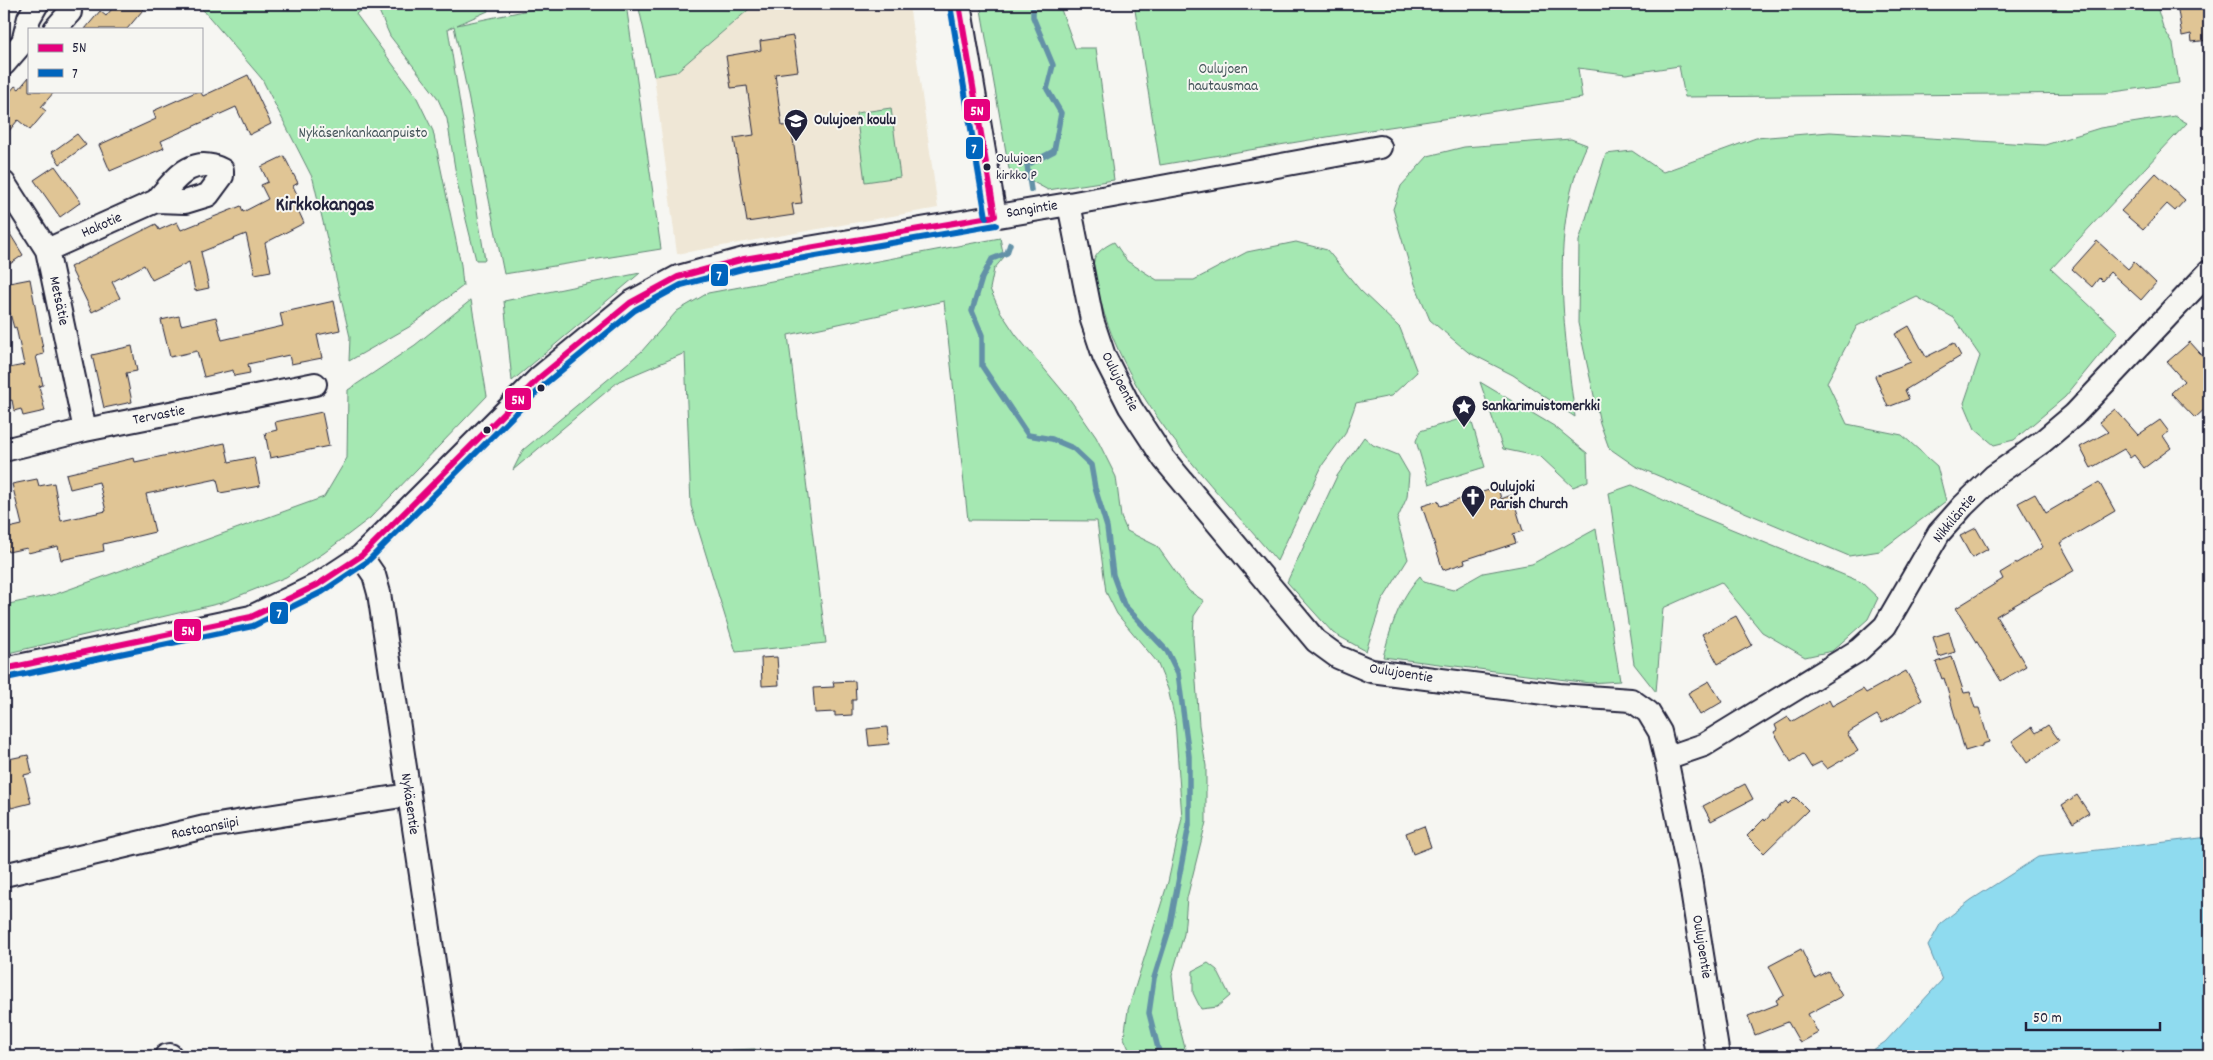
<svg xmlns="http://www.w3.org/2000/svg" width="2213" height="1060" viewBox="0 0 2213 1060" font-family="Dekko,sans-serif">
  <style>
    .built { fill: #efe7d6 }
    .green { fill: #a5e8b2; stroke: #648576 }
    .water { fill: #8fdbef; stroke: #6391a7 }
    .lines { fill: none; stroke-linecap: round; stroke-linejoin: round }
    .stream { stroke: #6391a7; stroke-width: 5.5 }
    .building { fill: #e0c595; stroke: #22223b }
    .minor-casing { stroke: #22223b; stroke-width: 26 }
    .minor { stroke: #f6f6f2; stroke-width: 22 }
    .bus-1-casing { stroke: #f6f6f2; stroke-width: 10 }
    .bus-2-casing { stroke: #f6f6f2; stroke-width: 10 }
    .bus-1 { stroke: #e5007d; stroke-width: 6 }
    .bus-2 { stroke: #0065bd; stroke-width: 6 }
    .bus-dot { fill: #22223b; stroke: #f6f6f2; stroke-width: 2 }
    .labels { text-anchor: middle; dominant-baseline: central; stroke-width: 4; stroke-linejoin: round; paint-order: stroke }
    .bus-label { font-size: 14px; fill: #22223b; stroke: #f6f6f2; text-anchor: start }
    .park-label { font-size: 15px; fill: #435459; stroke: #f6f6f2 }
    .poi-label { font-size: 15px; font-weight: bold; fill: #22223b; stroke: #f6f6f2; text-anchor: start }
    .street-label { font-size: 15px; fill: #22223b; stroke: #f6f6f2 }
    .district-label { font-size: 20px; font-weight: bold; fill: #22223b; stroke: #f6f6f2 }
    .line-badge { stroke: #f6f6f2; stroke-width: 2 }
    .badge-label { font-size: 14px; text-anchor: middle; font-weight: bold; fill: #fff }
  </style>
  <rect width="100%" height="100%" fill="#f6f6f2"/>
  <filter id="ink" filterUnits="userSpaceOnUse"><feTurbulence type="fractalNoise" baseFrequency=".02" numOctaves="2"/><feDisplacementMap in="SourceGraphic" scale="10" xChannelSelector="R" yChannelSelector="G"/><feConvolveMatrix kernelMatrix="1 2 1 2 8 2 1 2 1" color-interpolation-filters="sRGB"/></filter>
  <g filter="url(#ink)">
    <path class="built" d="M755,4h154l29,204 -261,46 -23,-178 22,-4z"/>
    <path class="green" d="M198,4h170l-12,10 60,82 17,35 28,134 2,21 -54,41 -60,34 1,-24 -37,-158 -51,-100z
      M389,4h98l1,7 -31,14 100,-21h69l35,245 -157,25 -50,-248 -6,3 37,231h-9l-18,-73 -11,-68 -10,-22 -47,-61 -11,-25z
      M638,4h117l-79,68 -22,4z
      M980,4h79l16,44h21l18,132 -66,10 -39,-21z
      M1134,4h1022l7,23 10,17 6,39 -73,10 -421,4 -6,-31 -53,8 -48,-6 4,30 -219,33 -203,34z
      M891,108l9,69 -35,5 -9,-69z
      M2175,116l12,7 -136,146 67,63 -53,65 -51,43 -20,5 -19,-16 -11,-26 16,-47 -26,-38 -37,-21 -60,29 -30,56 20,42 55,11 35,31 9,35 -66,50 -31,5 -214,-90 -26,-18 -9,-25 -22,-100 1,-82 27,-87 26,-3 31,21 93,-34 74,-6 215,13 55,-17z
      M1571,139l16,6c-39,83 -23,183 -12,272l-62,-42 -45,-23 -38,-32 -15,-36 -22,-75 8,-23 27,-30 36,-9z
      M1000,238l4,19 -10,12 -4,20 10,22 16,24 55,66 25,36 20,40 5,40 6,14 30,15 32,45 15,10 -10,15 -1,22 6,87 7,41v56l-19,76 -3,36 -12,42 5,41 10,39h-55l-8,-18 4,-28 40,-128 14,-64 -7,-98 -7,-31 -11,-27 -40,-48 -11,-22 -9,-71 -129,-1 -24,-219 -156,34 38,308 -90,9 -45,-146 -6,-153 -66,28 -106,89 10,-20 118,-98 36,-41 31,-18z
      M1114,242l13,19 30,19h37l53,-28 49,-10 31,8 33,40 40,38 17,44 -26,24 -35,7 -11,31 -22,30 -46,97c-69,-81 -152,-160 -178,-266 -6,-26 -14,-39 15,-53z
      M640,273l-128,108 -8,-80z
      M471,300l16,96 -117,122 -46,35 -38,24 -65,26 -217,51v-49l52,-11 268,-97 23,-39 1,-68 67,-45z
      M1480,382l74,44 33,27 1,28 -15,6 -32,-30 -38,-8z
      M1470,416l15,51 -56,17 -13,-43 4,-10z
      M1364,437l9,8 25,10 11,19 -2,23 -10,23 11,39 -26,42 -16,50 -33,-18 -46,-51 50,-106z
      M1632,485l48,23 181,74 17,16 -10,21 -36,32 -27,6 -43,-25 -41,-50 -58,26 -7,84 -22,-28 -25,-171z
      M1596,529l24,152 -30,2 -207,-26c8,-30 16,-58 37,-81l4,6 29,8 30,-17 49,-9z
      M1208,963l9,7 13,26 -13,11 -16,2 -8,-16v-22z
      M755,1049l6,7h-27l-2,-6z"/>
    <path class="water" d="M2209,837v219h-345l21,-14 57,-62 -14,-34 13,-23 30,-23 67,-43z"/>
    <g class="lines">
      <path class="stream" d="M1031,190l-4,-25 27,-14 7,-38 -14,-24 6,-24 -20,-48v-13
        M1010,244l-3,9 -15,6 -10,19 -10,33 10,24v31l46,69 24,4 21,9 18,17 4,23 12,39 6,48 11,30 43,46 11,22 11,83v69l-20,105 -15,48 -5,35 11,43"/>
    </g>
    <path class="building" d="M116,4h32l-21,25h-42l15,-18 6,5z
      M2177,4h28l1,9h3v27l-17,2 -1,-8 -9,2z
      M793,36l5,35 -23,3 7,52 9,-1 11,78 -10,1 2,11 -47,7 -13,-84 20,-3 -7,-49 -16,2 -5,-32 35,-6 -1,-9z
      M248,75l23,49 -22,11 -13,-28 -75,34 3,7 -54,23 -11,-26 57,-26 -3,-8 45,-20h2l3,5z
      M29,77v14h26l-14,16 5,4 -16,19 -12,-10 -14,17v-38l11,-13 4,3z
      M77,134l9,11 -26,19 -8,-12z
      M284,156l14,27 -5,3 11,23 -5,3 5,11 -39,20 6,28 -16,3 -9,-40 -45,18 8,36 -14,3 -6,-29 -37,18 -8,-15 -32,17 8,16 -28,14 -22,-45 86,-43 3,6 18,-8 4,8 60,-24 2,6 25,-13 -7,-14 7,-3 -7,-15z
      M55,166l26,36 -21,15 -26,-37z
      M2156,173l29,27 -10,11 -8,-7 -24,26 -22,-19z
      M4,224l19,31 -19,13z
      M2097,241l31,28 6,-7 22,21 -15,17 -31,-28 -8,9 -3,-3 -7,9 -20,-18z
      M30,279l14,75 -8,2 7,29 -4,1 6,25 -22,5 -2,-7 -7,2 -2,-11 -8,2v-33l20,-4 -8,-38 -2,1 -5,-18 -5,1v-27z
      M334,301l6,29 -23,5 5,23 -31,6 -2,-9 -41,9 2,9 -16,3 -1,-6 -29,7 -7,-26 -27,6 -9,-37 18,-4 2,9 35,-8 6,23 61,-14 -3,-13z
      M1909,326l17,31 28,-14 7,13 -56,34 4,9 -21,8 -13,-31 36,-14 -16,-28z
      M2190,342l19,21v42l-14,13 -24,-25 13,-12 -17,-19z
      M132,346l5,25 -11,2 6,29 -28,6 -12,-53z
      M2115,409l23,26 22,-15 9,12 -6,4 8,12 -27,20 -10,-13 -4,3 -6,-9 -33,19 -11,-21 28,-15 -9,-10z
      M322,412l7,34 -59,12 -5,-25 12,-3 -2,-8z
      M225,443l4,19 25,-5 6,29 -40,7 -3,-14 -71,15 9,38 -52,12 1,7 -43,9 -3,-14 -30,7 -1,-5 -19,4 -4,-23 18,-4 -10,-41 25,-5 2,7 15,-3 7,38 45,-10 -7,-29 -29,7 -4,-15 68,-16 1,4z
      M2099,482l16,29 -55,32 15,27 -79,46 30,50 -25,15 -45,-73 47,-29 -3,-6 43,-26 -25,-44 17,-9 11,19z
      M1498,487l3,12 11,-4 11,36 -10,3 3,9 -52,17 1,3 -22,7 -21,-64 16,-5 2,5z
      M1976,528l12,21 -16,9 -12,-22z
      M1736,616l16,29 -34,19 -16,-30z
      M1949,632l6,20 -16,5 -6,-20z
      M777,657l2,28 -17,1 -1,-28z
      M1952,657l12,36 6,-1 5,16h4l10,34 -7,2v2l-17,5 -21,-73 -2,1 -6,-17z
      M1906,671l16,29 -40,23 -5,-8 -30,18 11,18 -31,18 -6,-7 -10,5 -8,-13 -12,8 -17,-30 3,-2 -2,-5 13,-8 3,5 38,-22 3,6 31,-17 3,4z
      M855,681l1,19h-4v15l-17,1v-4l-20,1 -2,-25 21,-1 -1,-5z
      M1709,681l13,21 -22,13 -12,-22z
      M2048,725l11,15 -32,23 -15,-22 20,-14 4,6z
      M887,727l2,17 -20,2 -2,-17z
      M28,755l4,18 -8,2 7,28 -20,5 -7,-33v-15z
      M1745,784l8,15 -42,22 -8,-15z
      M2077,795l12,18 -16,10 -11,-18z
      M1795,797l13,13 -44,43 -17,-17 17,-17 1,2 12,-13 9,-7 2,3z
      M1424,826l7,21 -18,7 -7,-21z
      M1801,949l14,29 13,-7 14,25 -34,18 10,19 -18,10 -12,-21 -33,13 -7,-19 30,-12 -2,-4 8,-5 -15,-29z"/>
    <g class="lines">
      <defs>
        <path id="minor" d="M959,4l36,212
          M55,29l15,-17v-8
          M4,64l19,-22 6,-24 8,-14
          M4,183l43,67 38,180
          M1069,204l23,116 12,36 26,51 34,52 152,182 22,16 33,14 188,24 72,5 17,12 12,20 6,26 23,114 29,184
          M47,250l109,-49 29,1 23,-7 14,-19v-6c-31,-16 -47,10 -66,31
          M4,450l81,-20 230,-46
          M361,556l13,19 5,18 69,463
          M4,669l247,-52 66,-32 44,-29 179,-179 90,-74 48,-26 66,-18 325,-55 311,-57
          M1666,758l38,-13 155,-95 26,-24 54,-93 24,-27 31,-30 48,-34 32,-27 135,-143
          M4,875l201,-48 203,-32
          M166,1056l4,-1"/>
      </defs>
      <use href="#minor" class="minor-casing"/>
      <use href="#minor" class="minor"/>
      <defs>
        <path id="bus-1" d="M959,4l36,212
          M4,669l247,-52 66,-32 44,-29 179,-179 90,-74 48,-26 66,-18 251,-43"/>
        <path id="bus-2" d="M950,5l36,212
          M6,678l247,-52 69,-34 45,-30 179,-179 89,-73 46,-25 65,-17 250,-43"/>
      </defs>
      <use href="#bus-1" class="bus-1-casing"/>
      <use href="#bus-2" class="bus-2-casing"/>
      <use href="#bus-1" class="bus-1"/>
      <use href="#bus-2" class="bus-2"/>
    </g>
  </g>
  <defs>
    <symbol id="school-pin" viewBox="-11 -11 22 30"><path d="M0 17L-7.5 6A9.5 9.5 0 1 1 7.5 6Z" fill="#22223b" stroke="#f6f6f2"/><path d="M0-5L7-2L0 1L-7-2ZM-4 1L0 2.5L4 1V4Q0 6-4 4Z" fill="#fff"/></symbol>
    <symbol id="sight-pin" viewBox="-11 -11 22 30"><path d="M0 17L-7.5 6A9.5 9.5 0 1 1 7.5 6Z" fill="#22223b" stroke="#f6f6f2"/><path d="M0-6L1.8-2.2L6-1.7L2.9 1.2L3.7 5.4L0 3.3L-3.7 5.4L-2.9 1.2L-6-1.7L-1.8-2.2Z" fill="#fff"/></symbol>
    <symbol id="church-pin" viewBox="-11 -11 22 30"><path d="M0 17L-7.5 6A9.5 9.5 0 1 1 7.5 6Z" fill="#22223b" stroke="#f6f6f2"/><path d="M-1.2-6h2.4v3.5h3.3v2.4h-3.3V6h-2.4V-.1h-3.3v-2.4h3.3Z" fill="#fff"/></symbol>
  </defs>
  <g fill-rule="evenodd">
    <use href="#school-pin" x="782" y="107" width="28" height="38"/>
    <use href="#sight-pin" x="1450" y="393" width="28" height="38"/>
    <use href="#church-pin" x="1459" y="483" width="28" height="38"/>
  </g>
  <g class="bus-dot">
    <circle cx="987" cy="167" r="4.5"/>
    <circle cx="541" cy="388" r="4.5"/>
    <circle cx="487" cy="430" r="4.5"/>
  </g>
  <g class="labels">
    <g class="bus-label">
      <text x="996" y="159">Oulujoen<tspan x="996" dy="17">kirkko P</tspan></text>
    </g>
    <g class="park-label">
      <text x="1223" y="70">Oulujoen<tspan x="1223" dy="17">hautausmaa</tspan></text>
      <text x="363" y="134">Nykäsenkankaanpuisto</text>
    </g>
    <g class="poi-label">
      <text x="814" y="121">Oulujoen koulu</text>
      <text x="1482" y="407">Sankarimuistomerkki</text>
      <text x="1490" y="488">Oulujoki<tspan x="1490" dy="17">Parish Church</tspan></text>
    </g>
    <g class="street-label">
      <text transform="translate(1032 210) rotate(-9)">Sangintie</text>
      <text transform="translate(102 226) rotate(-24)">Hakotie</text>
      <text transform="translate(58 301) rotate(78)">Metsätie</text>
      <text transform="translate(1119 382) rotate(63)">Oulujoentie</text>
      <text transform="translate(159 416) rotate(-11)">Tervastie</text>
      <text transform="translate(1955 519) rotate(-50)">Nikkiläntie</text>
      <text transform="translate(1401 674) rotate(9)">Oulujoentie</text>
      <text transform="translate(409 804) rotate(82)">Nykäsentie</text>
      <text transform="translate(205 829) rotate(-11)">Rastaansiipi</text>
      <text transform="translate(1701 947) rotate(81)">Oulujoentie</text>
    </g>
    <g class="district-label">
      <text x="325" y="206">Kirkkokangas</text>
    </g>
  </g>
  <g class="line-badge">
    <rect x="963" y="98" width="28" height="24" rx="5" fill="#e5007d"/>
    <rect x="965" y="136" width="19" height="24" rx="5" fill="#0065bd"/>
    <rect x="710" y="263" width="19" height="24" rx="5" fill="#0065bd"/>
    <rect x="504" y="387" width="28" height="24" rx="5" fill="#e5007d"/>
    <rect x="269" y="601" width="20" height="24" rx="5" fill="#0065bd"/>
    <rect x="173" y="618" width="29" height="24" rx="5" fill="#e5007d"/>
  </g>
  <g class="badge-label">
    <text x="977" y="115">5N</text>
    <text x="974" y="153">7</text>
    <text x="719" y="280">7</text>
    <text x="518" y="404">5N</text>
    <text x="279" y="618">7</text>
    <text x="188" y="635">5N</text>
  </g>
  <rect width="2213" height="1060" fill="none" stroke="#f6f6f2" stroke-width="20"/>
  <rect x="10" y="10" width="2193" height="1040" fill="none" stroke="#22223b" stroke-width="2" filter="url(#ink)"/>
  <rect x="28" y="28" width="175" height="65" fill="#f6f6f2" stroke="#a1a1a9"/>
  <rect x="38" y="44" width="25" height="8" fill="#e5007d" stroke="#a1a1a9"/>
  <text x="72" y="52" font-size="15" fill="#22223b">5N</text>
  <rect x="38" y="69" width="25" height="8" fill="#0065bd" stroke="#a1a1a9"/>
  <text x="72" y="78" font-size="15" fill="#22223b">7</text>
  <path d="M2026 1022v8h134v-8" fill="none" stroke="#22223b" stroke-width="2.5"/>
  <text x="2033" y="1022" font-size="15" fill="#22223b" stroke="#f6f6f2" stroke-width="4" paint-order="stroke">50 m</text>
</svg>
